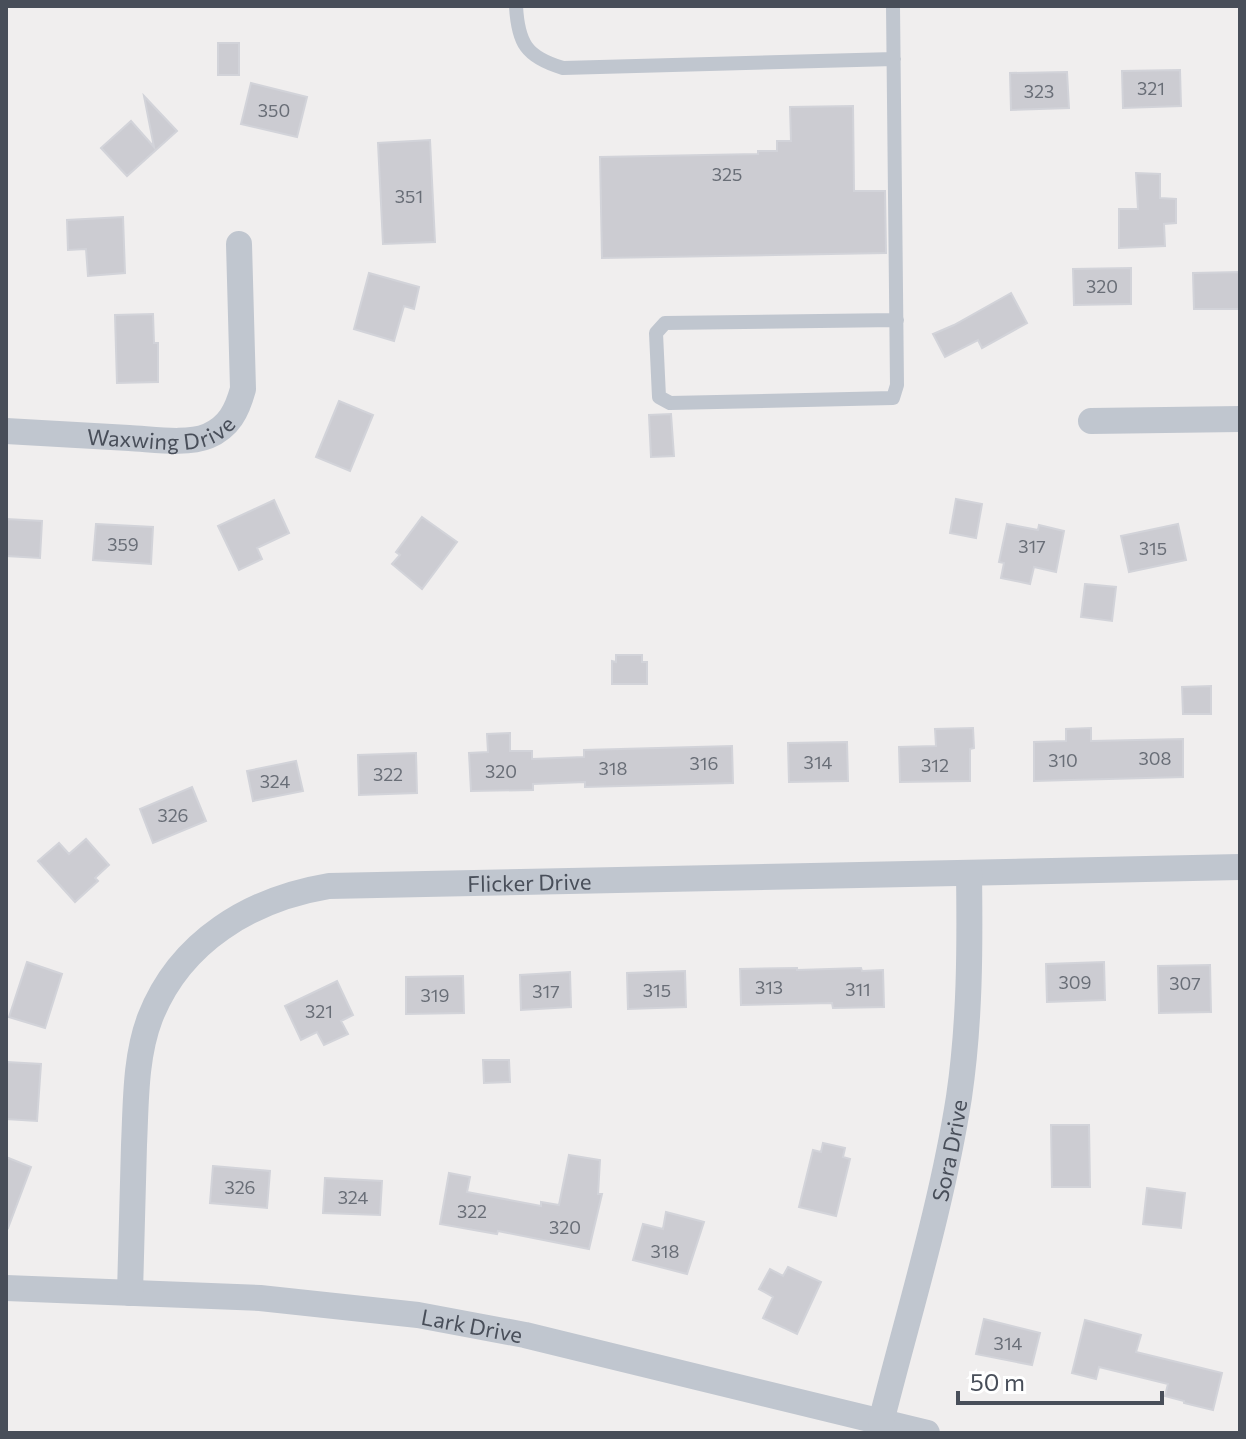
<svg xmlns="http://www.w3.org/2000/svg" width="1246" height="1439" viewBox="0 0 1246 1439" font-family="Commissioner,sans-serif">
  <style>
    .building { fill: #ccccd2; stroke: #d2d3d9; stroke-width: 2 }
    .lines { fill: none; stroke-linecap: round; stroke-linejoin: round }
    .service { stroke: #c0c6cf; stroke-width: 14 }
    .minor { stroke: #c0c6cf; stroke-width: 26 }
    .labels { text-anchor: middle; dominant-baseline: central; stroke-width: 6; stroke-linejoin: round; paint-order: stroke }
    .number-label { font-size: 18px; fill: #696e77 }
    .street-label { font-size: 22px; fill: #484e59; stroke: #fff }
  </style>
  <rect width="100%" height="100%" fill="#f0eeee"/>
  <path class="building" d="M218,43h21v32h-21z
    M1180,70l1,36 -58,2 -1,-37z
    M1067,72l2,36 -58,2 -1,-37z
    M251,83l56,14 -10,40 -56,-13z
    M144,96l33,35 -50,45 -26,-28 30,-27 23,26z
    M853,106l1,85h31l1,62 -284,5 -2,-101 158,-3v-3h19v-10h14l-1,-34z
    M430,140l5,102 -52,2 -5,-101z
    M1136,173l24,1v24l16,1v24l-12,1 1,22 -46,2v-39h19z
    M123,217l2,56 -37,3 -2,-27 -18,1 -1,-30z
    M1131,268v36l-57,1 -1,-36z
    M1240,272v37h-46l-1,-36z
    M369,273l50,14 -5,22 -10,-3 -10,35 -40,-12z
    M1011,293l16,30 -45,25 -4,-8 -33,17 -12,-23 21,-9z
    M153,314l1,29h4v39l-41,1 -2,-68z
    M339,401l34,14 -23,56 -34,-14z
    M671,414l3,42 -23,1 -2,-42z
    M956,499l26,5 -6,34 -26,-5z
    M274,500l15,33 -32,15 5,11 -23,11 -21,-44z
    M422,517l35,25 -35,47 -30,-25 8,-9 -4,-3z
    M6,519l36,2 -2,37 -34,-2z
    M96,524l57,3 -2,37 -58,-4z
    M1007,524l31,6 1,-5 25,6 -8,41 -22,-5 -4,17 -29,-6 3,-15 -5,-1z
    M1178,524l8,36 -57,12 -8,-36z
    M1085,584l31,3 -4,34 -31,-4z
    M616,655h26v7h5v22h-35v-23l4,1z
    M1211,686v28h-28l-1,-27z
    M973,728l1,20 -4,1v32l-70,1 -1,-35 37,-1 -1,-17z
    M1091,728v13l92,-2v38l-149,4v-39l32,-1v-12z
    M510,733v18h22v8l52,-2v-7l148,-4 1,37 -148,4v-5l-52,2v6l-62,1 -2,-38 19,-1 -1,-18z
    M847,742l1,39 -59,1 -1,-39z
    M416,753l1,40 -58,2 -1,-40z
    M296,761l7,30 -50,10 -6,-30z
    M192,787l14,34 -53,22 -13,-34z
    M86,839l23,26 -14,13 3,3 -23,21 -37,-41 21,-18 10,11z
    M27,962l35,12 -17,54 -36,-11z
    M1104,962l1,38 -58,2 -1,-38z
    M1210,965l1,47 -52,1 -1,-47z
    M797,968v2l64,-2 1,3 21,-1 1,37 -51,1 -1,-5 -91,2 -1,-36z
    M685,971l1,36 -58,2 -1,-36z
    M570,972l1,35 -50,3 -1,-35z
    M463,976l1,37 -58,1v-37z
    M337,981l16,34 -12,6 7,13 -24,11 -7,-13 -16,8 -16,-34z
    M483,1060h26l1,22 -26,1z
    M7,1062l34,2 -4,57 -31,-2z
    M1051,1125h38l1,62h-38z
    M823,1143l22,5 -2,9 7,2 -14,57 -37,-9 14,-57 8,2z
    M569,1155l31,5 -2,34h4l-13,55 -91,-18 -1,3 -57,-10 9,-51 21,4 -3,15 74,14v-4l18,3z
    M6,1157l25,10 -23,61 -2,-1z
    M213,1166l57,5 -3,37 -57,-5z
    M325,1178l57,3 -2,34 -57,-2z
    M1147,1188l38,5 -4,35 -38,-4z
    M666,1212l38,10 -17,52 -54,-14 10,-36 20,5z
    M788,1267l33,15 -24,52 -34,-16 10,-21 -14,-8 11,-20 13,7z
    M984,1319l56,14 -8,32 -56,-11z
    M1085,1320l56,15 -5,17 86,21 -9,37 -29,-7v-2l-19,-5 3,-12 -69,-17 -3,12 -24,-6z"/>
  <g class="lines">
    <path class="service" d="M516,6c2,37 10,51 47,62l331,-9
      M893,6l4,379 -4,13 -223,5 -11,-6 -3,-64 9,-10 232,-3"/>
    <g class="minor">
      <path d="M1091,421l149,-2"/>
      <path id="s1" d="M6,431c41,2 82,5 123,7 23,1 57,7 79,-2 21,-9 29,-25 35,-47l-4,-145"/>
      <path id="s2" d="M6,1288l254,10 158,17 107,20 402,98"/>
      <path id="s3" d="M130,1293c1,-49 3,-99 4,-148 2,-41 1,-88 16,-127 30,-77 101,-119 179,-132l911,-19"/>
      <path id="s4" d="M881,1422c27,-107 61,-216 78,-325 11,-75 11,-149 10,-224"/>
    </g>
  </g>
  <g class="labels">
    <g class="number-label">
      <text x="1151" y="88">321</text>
      <text x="1039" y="91">323</text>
      <text x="274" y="110">350</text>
      <text x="727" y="174">325</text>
      <text x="409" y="196">351</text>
      <text x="1102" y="286">320</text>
      <text x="123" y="544">359</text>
      <text x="1032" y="546">317</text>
      <text x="1153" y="548">315</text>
      <text x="1155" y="758">308</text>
      <text x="1063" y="760">310</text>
      <text x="818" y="762">314</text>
      <text x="704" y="763">316</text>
      <text x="935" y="765">312</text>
      <text x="613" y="768">318</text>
      <text x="501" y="771">320</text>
      <text x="388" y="774">322</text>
      <text x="275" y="781">324</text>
      <text x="173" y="815">326</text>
      <text x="1075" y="982">309</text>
      <text x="1185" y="983">307</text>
      <text x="769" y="987">313</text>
      <text x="858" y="989">311</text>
      <text x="657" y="990">315</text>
      <text x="546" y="991">317</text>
      <text x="435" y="995">319</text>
      <text x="319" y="1011">321</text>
      <text x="240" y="1187">326</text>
      <text x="353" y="1197">324</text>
      <text x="472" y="1211">322</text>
      <text x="565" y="1227">320</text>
      <text x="665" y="1251">318</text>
      <text x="1008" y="1343">314</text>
    </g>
    <g class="street-label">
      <text stroke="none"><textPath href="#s1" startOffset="156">Waxwing Drive</textPath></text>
      <text stroke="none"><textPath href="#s3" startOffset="710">Flicker Drive</textPath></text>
      <text stroke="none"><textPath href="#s4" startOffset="280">Sora Drive</textPath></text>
      <text stroke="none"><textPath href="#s2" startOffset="468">Lark Drive</textPath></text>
    </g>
  </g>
  <rect width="1246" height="1439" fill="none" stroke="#484e59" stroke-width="16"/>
  <path d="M958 1391v12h204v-12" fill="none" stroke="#484e59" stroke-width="4"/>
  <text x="970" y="1391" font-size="24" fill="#484e59" stroke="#ffffff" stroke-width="6" paint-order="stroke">50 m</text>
</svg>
